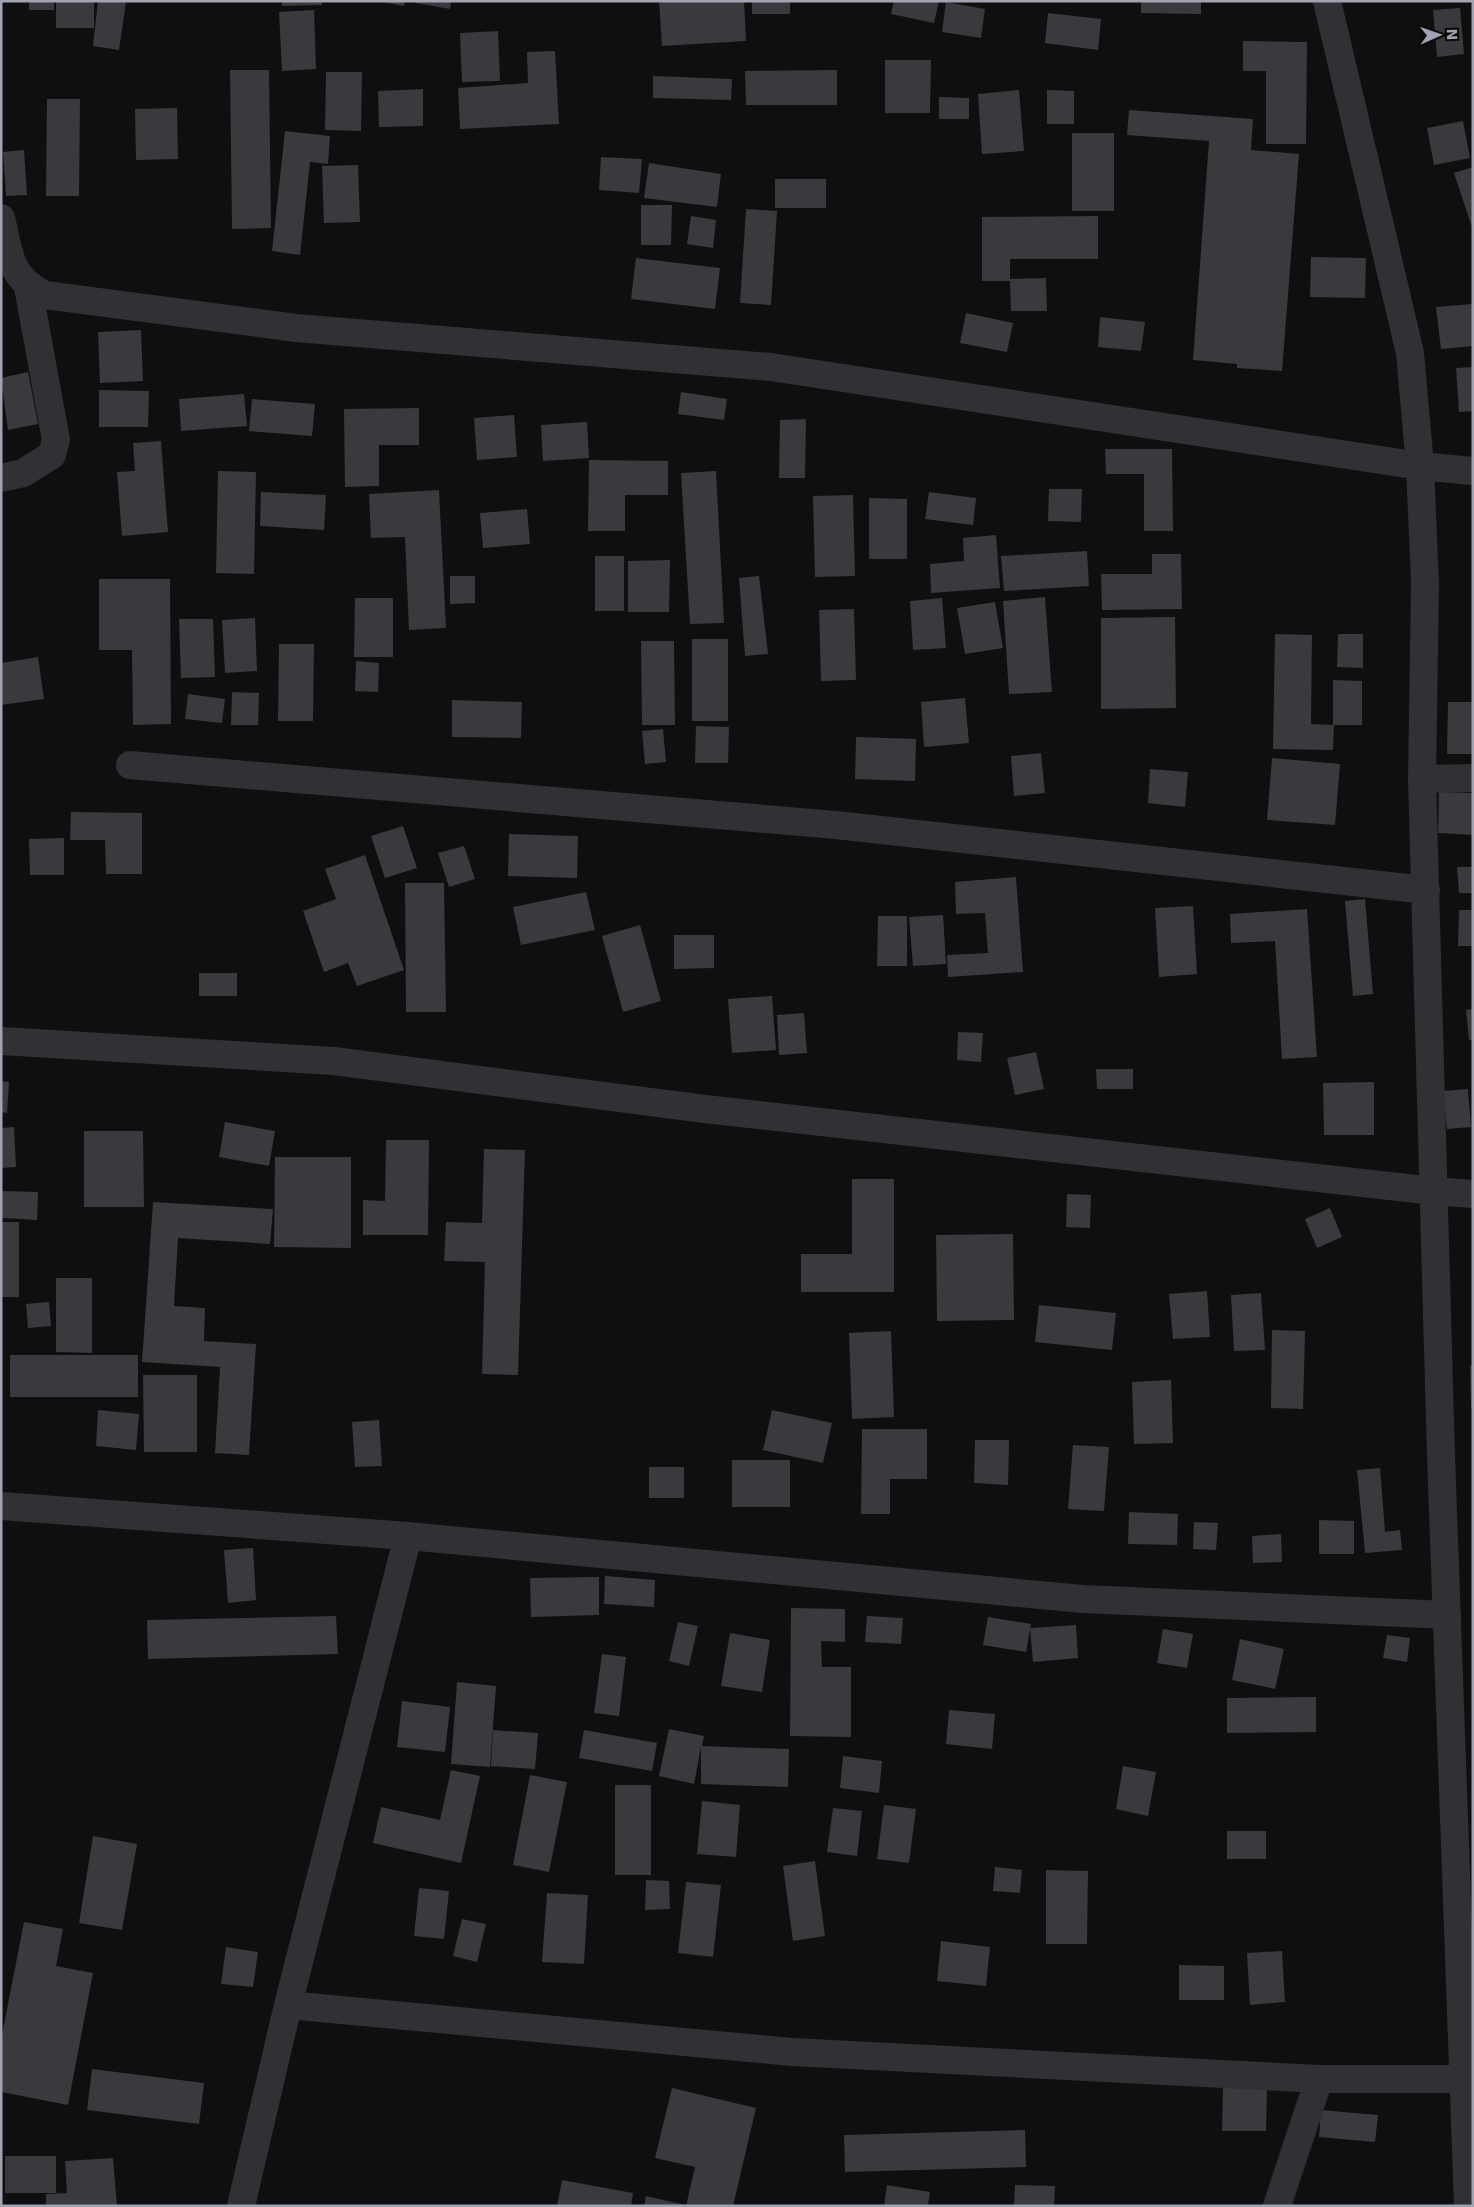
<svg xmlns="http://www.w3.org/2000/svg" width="1474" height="2207" viewBox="0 0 1474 2207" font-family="'DejaVu Sans',sans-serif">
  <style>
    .building { fill: #39393e }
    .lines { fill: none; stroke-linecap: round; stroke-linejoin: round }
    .minor { stroke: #303035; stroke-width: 28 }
  </style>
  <rect width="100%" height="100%" fill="#0f0f10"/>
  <path class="building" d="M29,1h25v9h-25z
    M56,1h38v27h-38z
    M98,1l28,1 -7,48 -26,-4z
    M282,1h40v4l-40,1z
    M377,1h28l-1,5z
    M416,1h35l-1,8 -34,-6z
    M659,1h85l2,40 -84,5z
    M752,1h38v13h-38z
    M894,1h45l-5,22 -43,-9z
    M1141,1h60v13l-60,-1z
    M946,2l39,7 -4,29 -39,-6z
    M1460,8l4,46 -27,3 -4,-47z
    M314,10l2,59 -34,2 -3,-59z
    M1048,13l53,6 -3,31 -53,-7z
    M498,31l2,50 -38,1 -2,-49z
    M1243,41l64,1 -1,102h-40v-73h-23z
    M555,51l4,73 -99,5 -2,-41 70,-5 -1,-31z
    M885,60h46l-1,53h-45z
    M230,70h39l2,158 -39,1z
    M837,70v35h-91l-1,-34z
    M326,72h36l-1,59 -36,-1z
    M653,76l79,3 -1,21 -78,-2z
    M423,89v37l-44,1 -1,-36z
    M1019,90l5,61 -42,3 -4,-60z
    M1047,90l27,1v33h-27z
    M939,97l30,1v21h-30z
    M47,99h33l-1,97h-33z
    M177,108l1,51 -42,1 -1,-51z
    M1129,110l124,9 -2,31 48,4 -17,217 -45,-3v-4l-44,-4 16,-219 -82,-6z
    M1463,121l7,37 -36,7 -7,-37z
    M285,131l45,5 -2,28 -18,-2 -10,93 -28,-4z
    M1072,133h42v78h-42z
    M24,150l3,45 -21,1 -3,-44z
    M601,157l41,2 -3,34 -40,-3z
    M649,163l72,11 -4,33 -73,-9z
    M358,165l2,57 -36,1 -2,-57z
    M1473,167v60h-1l-18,-54z
    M775,179h51v29h-51z
    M641,205h31l-1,40h-30z
    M746,209l31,2 -6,94 -31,-2z
    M691,216l25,4 -3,28 -26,-4z
    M1098,216v43h-88v20l36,-1 1,33h-36l-1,-30h-28v-64z
    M1311,257l55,1 -1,40 -55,-1z
    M636,258l84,10 -5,41 -84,-10z
    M1472,304l1,42 -32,3 -5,-42z
    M966,313l47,10 -6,29 -47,-9z
    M1100,317l45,5 -4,29 -43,-4z
    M141,330l2,51 -43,2 -2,-51z
    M1473,367v44l-14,1 -3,-44z
    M28,372l10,52 -30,6 -7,-52z
    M99,390l50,1 -1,36h-49z
    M681,392l46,7 -3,21 -46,-6z
    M244,394l3,32 -66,5 -2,-32z
    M252,399l63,5 -3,32 -63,-5z
    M419,408v37h-40v41l-34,1 -1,-78z
    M514,415l3,42 -40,3 -3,-42z
    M806,419l-1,59h-26l1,-58z
    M587,422l2,36 -46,3 -2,-36z
    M161,441l7,91 -46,4 -5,-64 18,-1 -2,-28z
    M1105,449h67l1,82h-29v-57h-38z
    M589,460l79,1v34h-43v36h-37z
    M218,471l38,1 -2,102 -38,-1z
    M716,471l8,152 -34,1 -9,-151z
    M1049,489h33l-1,33 -33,-1z
    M439,490l7,138 -37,2 -4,-93 -34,1 -2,-44z
    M261,492l65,3 -2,35 -64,-4z
    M929,492l47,6 -3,27 -48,-6z
    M853,495l2,81 -40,1 -2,-81z
    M869,498l38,1v60h-38z
    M527,509l3,35 -47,4 -3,-35z
    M996,535l4,53 -69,5 -1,-29 34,-3 -1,-23z
    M1087,551l2,35 -85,5 -3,-35z
    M1152,554h29l1,55 -80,1 -1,-36h51z
    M595,556h29v55h-29z
    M670,560l-1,52h-41v-51z
    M450,576h25v27l-25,1z
    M759,576l9,78 -23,2 -6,-78z
    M99,579h71l1,145 -38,1 -1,-75h-33z
    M1045,597l7,95 -43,2 -6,-93z
    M355,598h38v59h-39z
    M942,598l4,50 -33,2 -3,-49z
    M995,602l8,46 -38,6 -8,-46z
    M854,609l2,71 -35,1 -2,-71z
    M1175,617l1,91 -75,1v-91z
    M255,618l2,53 -32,2 -3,-53z
    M179,619h34l2,58 -34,1z
    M1275,634l37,1 -1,89 23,1 -1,25 -60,-1z
    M1338,634h25v34l-26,-1z
    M692,639h36v82h-36z
    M641,641h33l1,84h-33z
    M279,644h35l-1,77h-35z
    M38,657l6,42 -43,6v-42z
    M356,661l23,2 -1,29 -23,-1z
    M1333,680l29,1v44h-29z
    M232,692l27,1 -1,32h-27z
    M188,694l37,5 -3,24 -37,-4z
    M965,698l4,45 -45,4 -3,-45z
    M452,700l70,2 -1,36 -69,-1z
    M1448,702h25v52h-26z
    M696,726l33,1 -1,36h-33z
    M663,729l3,33 -21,2 -3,-33z
    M856,737l60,2 -1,42 -60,-2z
    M1041,753l4,40 -31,3 -3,-40z
    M1272,758l68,6 -5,61 -68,-5z
    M1150,769l38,3 -3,35 -37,-4z
    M1439,792l34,1v42l-35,-2z
    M71,812l71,1v61h-36l-1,-34h-35z
    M403,826l14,42 -32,10 -14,-42z
    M509,834l69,2 -1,42 -69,-2z
    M64,838v37h-34l-1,-36z
    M464,846l11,33 -26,8 -11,-34z
    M365,855l39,115 -47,16 -9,-23 -24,9 -21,-61 33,-12 -11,-30z
    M1457,867h16v26h-14z
    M1016,877l7,95 -75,5 -1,-22 41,-2 -3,-40 -29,1 -1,-32z
    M405,883h39l2,129h-40z
    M586,892l9,38 -74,15 -8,-38z
    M1365,899l8,95 -20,2 -8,-95z
    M1193,906l4,68 -38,3 -4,-69z
    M1307,909l10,148 -35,2 -7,-118 -44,2 -1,-29z
    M1459,910h14v36h-15z
    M943,915l3,49 -33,2 -4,-49z
    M878,916h29v50h-30z
    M640,925l21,76 -38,11 -21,-76z
    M674,935h40v33l-40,1z
    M199,973h38v23h-38z
    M772,996l4,54 -44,3 -4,-54z
    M1473,1009v31h-4l-3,-30z
    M804,1013l3,40 -28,2 -2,-40z
    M958,1032l25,1 -2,29 -24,-2z
    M1036,1052l8,37 -29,6 -8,-37z
    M1096,1069h37v20h-36z
    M1,1081l8,1 -2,31 -6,-1z
    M1374,1082v53h-50l-1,-52z
    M1468,1089l3,38 -24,2 -4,-38z
    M225,1122l50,9 -6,35 -50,-9z
    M14,1127l2,40 -15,1v-40z
    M84,1131h59l1,76h-60z
    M386,1140h43l-1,95h-65v-35l22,1z
    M484,1149l41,1 -7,225 -36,-1 3,-112 -41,-1 2,-39 36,1z
    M275,1157h76v91l-77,-1z
    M852,1179h42v113h-93v-38h51z
    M1,1191l37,1 -1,28 -36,-2z
    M1067,1194l24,1 -1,33 -24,-1z
    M153,1202l120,7 -3,35 -92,-6 -4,68 31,2 -1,33 52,3 -7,111 -34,-2 5,-86 -78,-5z
    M1330,1208l12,29 -25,11 -12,-29z
    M1,1222h18v75h-18z
    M1013,1234l1,86 -77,1 -1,-86z
    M56,1278h36v75l-36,-1z
    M1207,1291l3,46 -37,2 -4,-45z
    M1261,1293l4,57 -31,1 -3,-56z
    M49,1302l2,24 -23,2 -2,-24z
    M1039,1305l77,8 -4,37 -77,-8z
    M1272,1330l33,1 -2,78 -32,-1z
    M891,1331l3,86 -42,2 -3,-86z
    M10,1355h128v42h-128z
    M1470,1366h3v43h-2z
    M143,1375h54v77h-53z
    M1171,1380l2,63 -39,1 -2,-62z
    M98,1410l41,4 -3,36 -40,-4z
    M772,1410l60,13 -9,40 -60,-13z
    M379,1420l3,46 -27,1 -3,-45z
    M862,1429h65v50h-37v35h-29z
    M975,1440h34l-1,45 -34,-2z
    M1073,1445l36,2 -5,64 -36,-2z
    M732,1460h58v47h-58z
    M649,1467h35v31h-35z
    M1380,1468l5,64 15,-2 2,20 -37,3 -8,-83z
    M1129,1512l49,2 -1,31 -49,-1z
    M1319,1520l35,1v33h-35z
    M1194,1522l24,1 -2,27 -23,-1z
    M1281,1534l1,28 -29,1 -1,-27z
    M253,1548l3,52 -28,3 -4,-53z
    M605,1576l50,4 -1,27 -50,-3z
    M599,1577v38l-68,2 -1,-39z
    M791,1608l54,1v33l-24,-1 1,26h29v70l-61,-1z
    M336,1616l2,38 -190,5 -1,-39z
    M867,1616l36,2 -2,26 -36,-2z
    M988,1617l43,7 -5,28 -43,-7z
    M678,1622l20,4 -9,40 -20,-5z
    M1076,1625l2,33 -45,4 -3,-34z
    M1163,1629l30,5 -6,34 -30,-5z
    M730,1633l40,7 -8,52 -41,-6z
    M1387,1635l23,3 -3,24 -24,-4z
    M1240,1639l44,10 -9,40 -43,-9z
    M602,1654l24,3 -7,59 -25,-3z
    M457,1682l39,4 -6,81 -39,-3z
    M1316,1697v35l-89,1v-35z
    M402,1701l48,6 -5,45 -48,-5z
    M949,1710l46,4 -3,35 -46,-5z
    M669,1729l35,7 -2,10 87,3 -1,38 -87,-3v-37l-7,37 -35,-8z
    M493,1730l45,3 -3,36 -44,-3z
    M584,1730l73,13 -5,28 -73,-13z
    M843,1756l39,5 -3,32 -39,-5z
    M1123,1766l33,6 -8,44 -32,-7z
    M451,1770l29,6 -19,87 -88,-20 8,-36 59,13z
    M530,1775l37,7 -18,90 -36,-7z
    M615,1785h36v90h-36z
    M702,1801l38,4 -4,52 -39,-3z
    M884,1805l32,4 -7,54 -32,-4z
    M833,1808l29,3 -5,45 -30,-4z
    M1227,1831h39v28h-39z
    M93,1836l44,8 -15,86 -43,-7z
    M815,1861l10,75 -32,5 -10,-75z
    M995,1867l27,3 -2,23 -27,-2z
    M1046,1870l42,1 -1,73h-41z
    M646,1880l23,1 1,28 -25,1z
    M686,1882l35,3 -8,72 -35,-4z
    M419,1888l30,3 -5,48 -30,-3z
    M547,1893l41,2 -4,69 -42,-2z
    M462,1919l24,5 -9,38 -24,-6z
    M24,1922l39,7 -7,37 37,7 -25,132 -67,-13v-52z
    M941,1941l49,6 -4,39 -49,-5z
    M226,1947l32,5 -5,35 -32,-3z
    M1282,1951l3,51 -35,3 -3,-52z
    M1179,1965l45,1v34h-45z
    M92,2069l112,14 -5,41 -112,-14z
    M1223,2086h44l-1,45h-44z
    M672,2088l84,20 -23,98h-47l9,-39 -40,-9z
    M1321,2110l57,5 -3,27 -56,-5z
    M1025,2130l1,37 -181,5 -1,-37z
    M5,2156h51v37h-51z
    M113,2158l4,48h-71v-12l21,-1 -2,-32z
    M562,2180l71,13 -2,13h-74z
    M887,2185l43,7 -2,14h-44z
    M1015,2185l40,1 -1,20h-40z
    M646,2196l39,9v1h-41z"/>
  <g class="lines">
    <path class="minor" d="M1327,1l83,352 10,113 5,117 -3,196 19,677 27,750
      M1,218c9,36 7,59 44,77l251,33 475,39 649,99 53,5
      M1,478l22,-5 29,-18 4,-15 -28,-153
      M130,765l706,60 590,65
      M1422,779l51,-1
      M1,1041l333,20 371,48 729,82 39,3
      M1,1506l407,30 675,63 364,16
      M288,2005l504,47 527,27h145
      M241,2206l47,-201 120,-469
      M1277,2206l42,-127"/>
  </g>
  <rect width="1474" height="2207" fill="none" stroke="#a0a3b2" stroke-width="5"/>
  <g transform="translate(1439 35) rotate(88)" stroke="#0a0a0b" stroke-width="4" paint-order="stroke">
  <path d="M0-4L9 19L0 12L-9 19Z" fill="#a0a3b2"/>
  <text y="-8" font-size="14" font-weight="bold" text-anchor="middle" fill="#a0a3b2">N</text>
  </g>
</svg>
